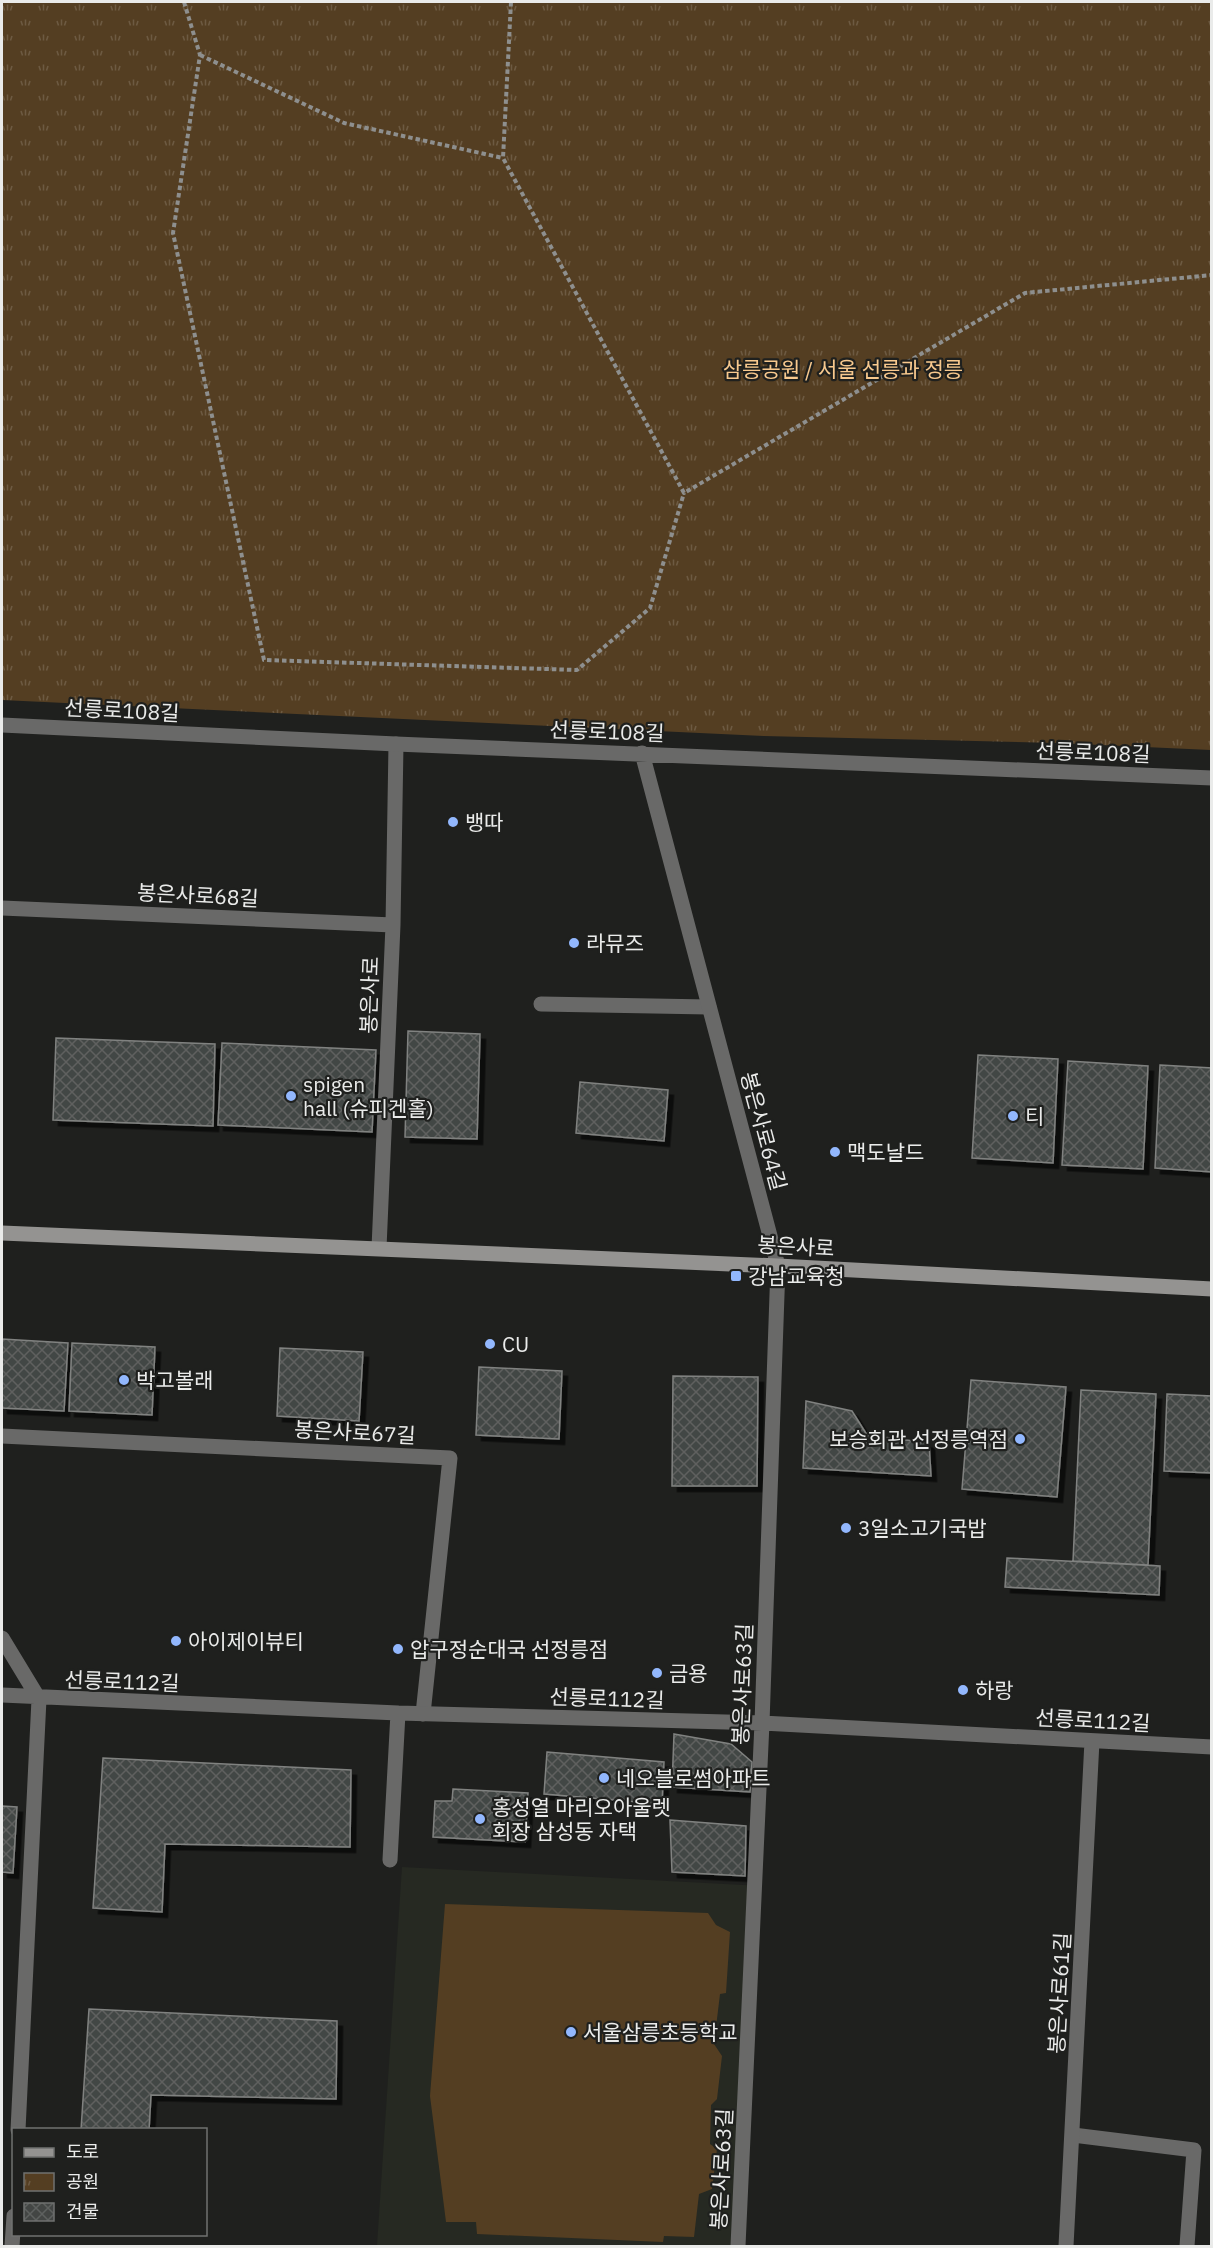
<svg xmlns="http://www.w3.org/2000/svg" width="1213" height="2248" viewBox="0 0 1213 2248" font-family="'IBM Plex Sans','Noto Sans KR',sans-serif">
  <style>
    .built { fill: #262922 }
    .park { fill: url(#park-tufts) }
    .pitch { fill: #543e22 }
    .building { fill: url(#building-cross-hatch); stroke: #808280; stroke-width: 1.5; filter: url(#shadow) }
    .lines { fill: none; stroke-linecap: round; stroke-linejoin: round }
    .path { stroke: #8e8f8e; stroke-width: 4; stroke-dasharray: 4.5 3; stroke-linecap: butt }
    .lane { stroke: #696968; stroke-width: 15 }
    .street { stroke: #696968; stroke-width: 15 }
    .secondary { stroke: #949391; stroke-width: 15 }
    .poi-dot { fill: #92b7fd; stroke: #1f201e; stroke-width: 2 }
    .labels { text-anchor: middle; dominant-baseline: central; stroke-width: 4.5; stroke-linejoin: round; paint-order: stroke }
    .park-label { font-size: 21px; fill: #f8c98e; stroke: #1f201e }
    .street-label { font-size: 21px; fill: #eaebea; stroke: #1f201e }
    .poi-label { font-size: 21px; fill: #eaebea; stroke: #1f201e; text-anchor: start }
  </style>
  <defs>
    <pattern id="park-tufts" width="24" height="20" patternUnits="userSpaceOnUse" patternTransform="scale(1.5)"><rect width="24" height="20" fill="#543e22"/><path d="M3 7l-1-3M5 7V3M7 7l1-3M15 17l-1-3M17 17v-4M19 17l1-3" fill="none" stroke="#6d5a42"/></pattern>
    <pattern id="building-cross-hatch" width="8" height="8" patternUnits="userSpaceOnUse" patternTransform="scale(1.5)"><rect width="8" height="8" fill="#434644"/><path d="M0 0l8 8M0 8l8-8" fill="none" stroke="#5e615f"/></pattern>
    <filter id="shadow"><feDropShadow dx="5.5" dy="5.5" stdDeviation="0" flood-color="#0009"/></filter>
  </defs>
  <rect width="100%" height="100%" fill="#1f201e"/>
  <path class="built" d="M402,1867l360,19 -26,360h-359z"/>
  <path class="park" d="M2,2h1209v748l-154,-7 -293,-7 -762,-36z"/>
  <path class="pitch" d="M445,1904l263,9 8,12 14,7 -4,61 -6,1 -6,50 8,12 -5,43 -6,6 -1,39 7,5 -5,40 -13,5 -5,43 -30,-1 -1,6 -186,-8 -1,-12h-30l-16,-126z"/>
  <path class="building" d="M408,1031l72,3 -3,105 -72,-2z
    M56,1038l159,6 -2,82 -160,-6z
    M222,1043l154,7 -4,82 -154,-7z
    M978,1055l80,4 -5,104 -81,-5z
    M1068,1061l80,5 -5,103 -81,-4z
    M1160,1065l52,3v104l-57,-4z
    M580,1082l88,8 -4,51 -88,-8z
    M2,1339l66,4 -4,68 -62,-3z
    M72,1343l83,4 -3,68 -83,-4z
    M280,1348l83,4 -4,69 -82,-5z
    M479,1367l83,4 -3,68 -83,-4z
    M673,1376l85,1 -1,109h-85z
    M971,1380l95,7 -9,110 -95,-8z
    M1081,1390l75,4 -8,171 -75,-4z
    M1167,1394l45,2v77l-48,-2z
    M806,1401l46,10 15,24 62,8 2,33 -128,-8z
    M1007,1558l153,8 -1,29 -154,-8z
    M674,1734l57,10 21,18 -2,30 -78,-5z
    M547,1752l117,10 -2,42 -118,-10z
    M103,1758l248,12 -1,77 -185,-3 -3,68 -69,-4z
    M453,1789l75,4 -3,49 -92,-5 2,-36h17z
    M2,1806l15,1 -4,66 -11,-1z
    M670,1820l76,6 -1,50 -73,-4z
    M89,2009l248,12 -1,78 -185,-4 -2,35h-68z"/>
  <g class="lines">
    <path class="path" d="M184,2l16,53 -27,178 91,427 313,10 73,-62 34,-115
      M511,2l-8,156 181,335 341,-200 187,-18
      M200,55l144,68 159,35"/>
    <path class="lane" d="M2,908l391,17
      M541,1004l168,3
      M379,1248l14,-323 3,-181
      M2,1436l448,22 -27,256
      M1073,2135l121,15 -7,96"/>
    <path class="street" d="M2,725l394,19 816,34
      M642,753l136,513 -16,457 -24,523
      M2,1638l37,61 -21,431
      M2,1695l396,18 364,10 450,24
      M390,1860l8,-147
      M12,2246l2,-30
      M1066,2246l26,-505"/>
    <path class="secondary" d="M2,1233l776,33 434,23"/>
  </g>
  <g class="poi-dot">
    <circle cx="453" cy="822" r="6"/>
    <circle cx="574" cy="943" r="6"/>
    <circle cx="291" cy="1096" r="6"/>
    <circle cx="1013" cy="1116" r="6"/>
    <circle cx="835" cy="1152" r="6"/>
    <rect x="730" y="1270" width="12" height="12" rx="3"/>
    <circle cx="490" cy="1344" r="6"/>
    <circle cx="124" cy="1380" r="6"/>
    <circle cx="1020" cy="1439" r="6"/>
    <circle cx="846" cy="1528" r="6"/>
    <circle cx="176" cy="1641" r="6"/>
    <circle cx="398" cy="1649" r="6"/>
    <circle cx="657" cy="1673" r="6"/>
    <circle cx="963" cy="1690" r="6"/>
    <circle cx="604" cy="1778" r="6"/>
    <circle cx="480" cy="1819" r="6"/>
    <circle cx="571" cy="2032" r="6"/>
  </g>
  <g class="labels">
    <g class="park-label">
      <text x="843" y="369">삼릉공원 / 서울 선릉과 정릉</text>
    </g>
    <g class="street-label">
      <text transform="translate(122 710) rotate(3)">선릉로108길</text>
      <text transform="translate(607 731) rotate(2)">선릉로108길</text>
      <text transform="translate(1093 752) rotate(2)">선릉로108길</text>
      <text transform="translate(198 895) rotate(3)">봉은사로68길</text>
      <text transform="translate(369 995) rotate(-88)">봉은사로</text>
      <text transform="translate(764 1131) rotate(75)">봉은사로64길</text>
      <text transform="translate(796 1246) rotate(3)">봉은사로</text>
      <text transform="translate(355 1432) rotate(3)">봉은사로67길</text>
      <text transform="translate(122 1681) rotate(2)">선릉로112길</text>
      <text transform="translate(742 1684) rotate(-88)">봉은사로63길</text>
      <text transform="translate(607 1698) rotate(2)">선릉로112길</text>
      <text transform="translate(1093 1720) rotate(3)">선릉로112길</text>
      <text transform="translate(1059 1993) rotate(-87)">봉은사로61길</text>
      <text transform="translate(721 2169) rotate(-87)">봉은사로63길</text>
    </g>
    <g class="poi-label">
      <text x="465" y="822">뱅따</text>
      <text x="586" y="943">라뮤즈</text>
      <text x="303" y="1084">spigen<tspan x="303" dy="24">hall (슈피겐홀)</tspan></text>
      <text x="1025" y="1116">티</text>
      <text x="847" y="1152">맥도날드</text>
      <text x="748" y="1276">강남교육청</text>
      <text x="502" y="1344">CU</text>
      <text x="136" y="1380">박고볼래</text>
      <text x="1008" y="1439" text-anchor="end">보승회관 선정릉역점</text>
      <text x="858" y="1528">3일소고기국밥</text>
      <text x="188" y="1641">아이제이뷰티</text>
      <text x="410" y="1649">압구정순대국 선정릉점</text>
      <text x="669" y="1673">금용</text>
      <text x="975" y="1690">하랑</text>
      <text x="616" y="1778">네오블로썸아파트</text>
      <text x="492" y="1807">홍성열 마리오아울렛<tspan x="492" dy="24">회장 삼성동 자택</tspan></text>
      <text x="583" y="2032">서울삼릉초등학교</text>
    </g>
  </g>
  <rect width="1213" height="2248" fill="none" stroke="#eaebea" stroke-width="6"/>
  <rect x="12" y="2128" width="195" height="108" fill="#1f201e" stroke="#707170" stroke-width="1.5"/>
  <rect x="24" y="2148" width="30" height="9" fill="#949391" stroke="#707170" stroke-width="1.5"/>
  <text x="66" y="2158" font-size="18" fill="#eaebea">도로</text>
  <rect x="24" y="2173" width="30" height="18" fill="url(#park-tufts)" stroke="#707170" stroke-width="1.5"/>
  <text x="66" y="2188" font-size="18" fill="#eaebea">공원</text>
  <rect x="24" y="2203" width="30" height="18" fill="url(#building-cross-hatch)" stroke="#707170" stroke-width="1.5"/>
  <text x="66" y="2218" font-size="18" fill="#eaebea">건물</text>
</svg>
